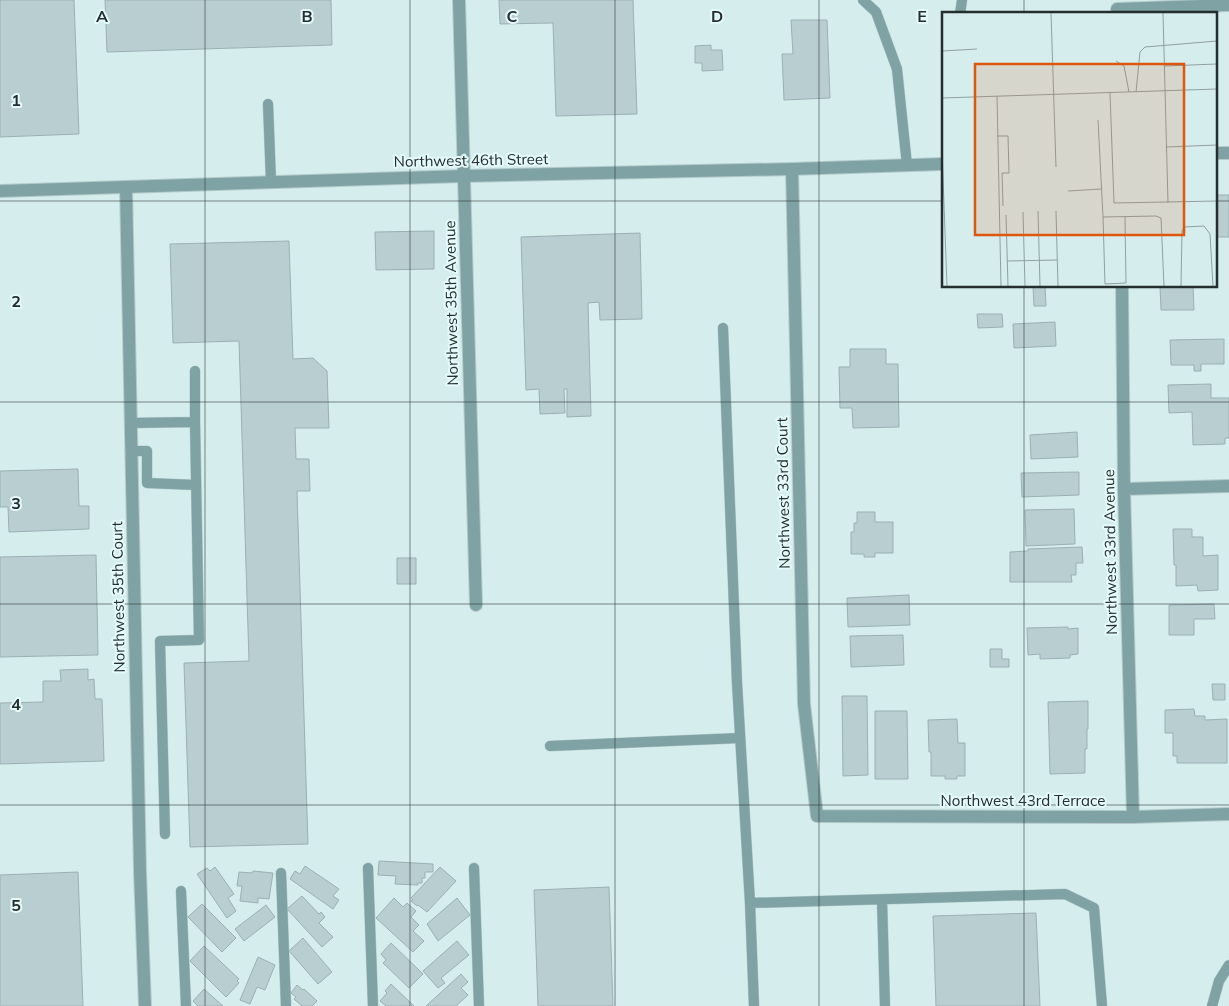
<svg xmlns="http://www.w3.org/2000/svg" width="1229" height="1006" viewBox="0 0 1229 1006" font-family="Mulish,sans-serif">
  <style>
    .building { fill: #b9ced0; stroke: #9bb0b2 }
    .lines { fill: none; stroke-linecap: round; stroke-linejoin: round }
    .service-casing { stroke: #b6cacb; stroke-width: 11 }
    .minor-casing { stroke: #b6cacb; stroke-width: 14 }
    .tertiary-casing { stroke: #b6cacb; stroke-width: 14 }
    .service { stroke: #7fa3a5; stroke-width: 10 }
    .minor { stroke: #7fa3a5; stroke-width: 12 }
    .tertiary { stroke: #7fa3a5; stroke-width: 12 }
    .grid { fill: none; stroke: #252d2e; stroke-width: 1; stroke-opacity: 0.55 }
    .labels { text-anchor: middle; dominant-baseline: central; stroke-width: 4; stroke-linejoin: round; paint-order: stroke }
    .street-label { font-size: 15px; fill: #252d2e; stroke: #e4fafb }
    .inset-road { fill: none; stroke: #8fa0a1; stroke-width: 1 }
    .view { fill: #de570e; fill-opacity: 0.15; stroke: #de570e; stroke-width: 2.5 }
    .inset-edge { fill: none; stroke: #252d2e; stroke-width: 2.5 }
    .grid-label { font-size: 16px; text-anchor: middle; font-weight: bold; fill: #252d2e; stroke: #e4fafb; stroke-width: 4; stroke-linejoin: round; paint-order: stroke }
  </style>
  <rect width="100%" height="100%" fill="#d6edee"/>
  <path class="building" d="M0,0h74l5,134 -79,3z
    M105,0h226l1,45 -225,7z
    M499,0h134l4,114 -81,2 -3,-93 -53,1z
    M791,20h36l3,78 -46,2 -2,-46h11z
    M711,45v5h11l1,20 -21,1v-8h-7v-17z
    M1215,195h14v42h-12v-6h-2z
    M434,231v38l-58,1 -1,-38z
    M640,233l2,86 -42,1 -1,-18 -11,1 3,113 -24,1v-28h-3l1,24 -25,1 -1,-25 -13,1 -5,-153z
    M289,241l4,118 20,-1 14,13 2,57h-34l1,31h13l1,32h-13l11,353 -118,3 -6,-184 65,-2 -10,-320 -66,2 -3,-99z
    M1033,286h12l1,20h-12z
    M1163,286h30l1,24h-33l-1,-23z
    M977,314h25l1,13 -25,1z
    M1055,322l1,24 -42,2 -1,-24z
    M1224,339v25h-23v7h-7v-6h-23l-1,-25z
    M850,349h36v15h12l1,63 -46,1 -1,-20h-12l-1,-41h11z
    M1211,384v14h18v40h-4v6l-32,1 -1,-33 -23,1 -1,-28z
    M1077,432l1,25 -47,2 -1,-24z
    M78,469l1,37h10v23l-80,3 -1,-25h-8v-36z
    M1079,472v23l-57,2 -1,-24z
    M1074,509l1,35 -49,2 -1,-36z
    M857,512h18v10h18v31h-18v4h-11v-3h-13v-22h3v-9h3z
    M1173,529h19v8h11v19l15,-1v35l-20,1 -1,-6 -21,1v-21h-2z
    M1082,547l1,16h-7v12h-5l1,7h-62v-30l18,-1v-2z
    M96,555l2,100 -98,2v-100z
    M397,558h19v26h-19z
    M909,595l1,30 -62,2 -1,-29z
    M1214,604l1,15h-21v16h-25v-30z
    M1068,627v2l10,-1v26l-8,1v3l-30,1v-5l-12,1 -1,-27z
    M903,635l1,30 -53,2 -1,-31z
    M990,649h12v10h7v8h-19z
    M88,669v11l6,-1 1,20h7l2,62 -104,3v-61l43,-1v-21h18l-1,-11z
    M1212,684h13v16h-12z
    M842,696h25l1,79 -25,1z
    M1088,701v28h-1v20h-2v24l-35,1 -2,-72z
    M1194,709l1,7h10v4l22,-1v44h-50v-7h-4v-23h-8v-23z
    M875,711h32l1,68h-33z
    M957,719l1,24h7v33h-8v3h-12v-3h-14v-24h-2l-1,-32z
    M379,861l54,3v8h-8v6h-3v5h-4v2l-23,-1 1,-8 -18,-1z
    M305,866l34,23 -6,7 6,4 -6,9 -43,-30 5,-8 5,3z
    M215,867l19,27 -6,4 8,13 -9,7 -30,-44 10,-6 3,3z
    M440,867l16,14 -29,31 -9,-7 -1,1 -6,-5 2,-1 -2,-2z
    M253,871l20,2 -4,26 -11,-1v5l-18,-2 2,-15h-5l2,-14 13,1z
    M78,872l5,134h-83v-131z
    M609,887l4,119h-75l-4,-116z
    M302,896l17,18 2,-2 4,5 -6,6 14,14 -11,10 -35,-38z
    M394,898l9,9 4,-4 9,8 -5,6 8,8 -6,6 11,10 -11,11 -37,-34z
    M457,898l13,17 -32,26 -11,-17z
    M202,904l34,34 -14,14 -34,-35z
    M266,905l9,12 -31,24 -9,-12z
    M1036,913l4,93h-104l-3,-90z
    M303,938l29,34 -14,12 -29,-33z
    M457,941l12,14 -28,23 4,5 -7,5 -15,-17z
    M391,943l32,31 -14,14 -26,-25 3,-3 -5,-6z
    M204,946l35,33 -2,2 2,2 -13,14 -36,-36z
    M258,957l17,8 -10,25 -8,-3 -7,17 -10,-4z
    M461,974l7,8 -7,6 7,7 -12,11h-30z
    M391,984l23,22h-28l-6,-5 7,-8 -2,-2z
    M297,985l6,5 1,-1 13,12 -5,5h-10l-8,-7 2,-2 -5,-4z
    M204,989l19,17h-25l-5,-5z"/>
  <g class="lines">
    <defs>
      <path id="service" d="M863,0l13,12 21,57 10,96
        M960,14l2,-14
        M268,104l3,78
        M723,328l14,355 13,220
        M195,371v51
        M131,423l64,-1 4,218 -39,1 5,193
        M132,451h15v32l49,2
        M550,746l190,-8
        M368,868l5,138
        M474,868l5,138
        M281,873l5,133
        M181,891l5,115
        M882,900l3,106
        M754,1006l-4,-103 315,-9 29,14 8,98
        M1212,1006l7,-25 10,-16"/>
      <path id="minor" d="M459,0l17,605
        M1117,9l112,-4
        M792,169l12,535 13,112 316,1 96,-3
        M126,187l14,685 5,134
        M1122,286l2,203 9,328
        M1124,489l105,-3"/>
      <path id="tertiary" d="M1215,153h14
        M0,191l464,-15 328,-7 151,-5"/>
    </defs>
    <use href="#service" class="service-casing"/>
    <use href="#minor" class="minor-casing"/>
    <use href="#tertiary" class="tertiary-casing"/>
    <use href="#service" class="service"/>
    <use href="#minor" class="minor"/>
    <use href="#tertiary" class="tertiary"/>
  </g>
  <path class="grid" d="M205,0v1006M410,0v1006M615,0v1006M819,0v1006M1024,0v14M0,201h943M1215,201h14M1024,286v720M0,402h1229M0,604h1229M0,805h1229"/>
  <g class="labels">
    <g class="street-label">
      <text transform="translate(471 160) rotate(-1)">Northwest 46th Street</text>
      <text transform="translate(451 303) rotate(-91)">Northwest 35th Avenue</text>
      <text transform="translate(783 493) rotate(-91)">Northwest 33rd Court</text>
      <text transform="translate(1110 552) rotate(-91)">Northwest 33rd Avenue</text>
      <text transform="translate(118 597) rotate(-91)">Northwest 35th Court</text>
      <text x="1023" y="800">Northwest 43rd Terrace</text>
    </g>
  </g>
  <g transform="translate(942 12)">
    <rect width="275" height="275" fill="#d6edee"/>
    <path class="inset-road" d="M109,1l5,154M221,1l5,190M0,39l35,-2M174,49l8,5 5,26M223,54l52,-2M194,80l4,-40 5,-5 72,-6M168,81l4,110 103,-2M55,84l4,190M0,86l275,-9M156,108l5,97M55,124h11l1,37h-7l1,33M224,135l51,-2M0,138l5,136M126,179l33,-2M96,199l2,75M114,199l2,75M81,200l2,74M64,203l2,71M183,205l1,66 -21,1 -2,-67 53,-1 5,2 3,68M65,249l50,-1M239,274l1,-55 2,-4 20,-1 6,8 3,52"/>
    <path class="view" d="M33,52h209v171h-209z"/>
    <rect width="275" height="275" class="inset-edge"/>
  </g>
  <g class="grid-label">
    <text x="102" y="22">A</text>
    <text x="307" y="22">B</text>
    <text x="512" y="22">C</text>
    <text x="717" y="22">D</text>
    <text x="922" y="22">E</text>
    <text x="16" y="106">1</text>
    <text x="16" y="307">2</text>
    <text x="16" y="509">3</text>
    <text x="16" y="710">4</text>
    <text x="16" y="911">5</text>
  </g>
</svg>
